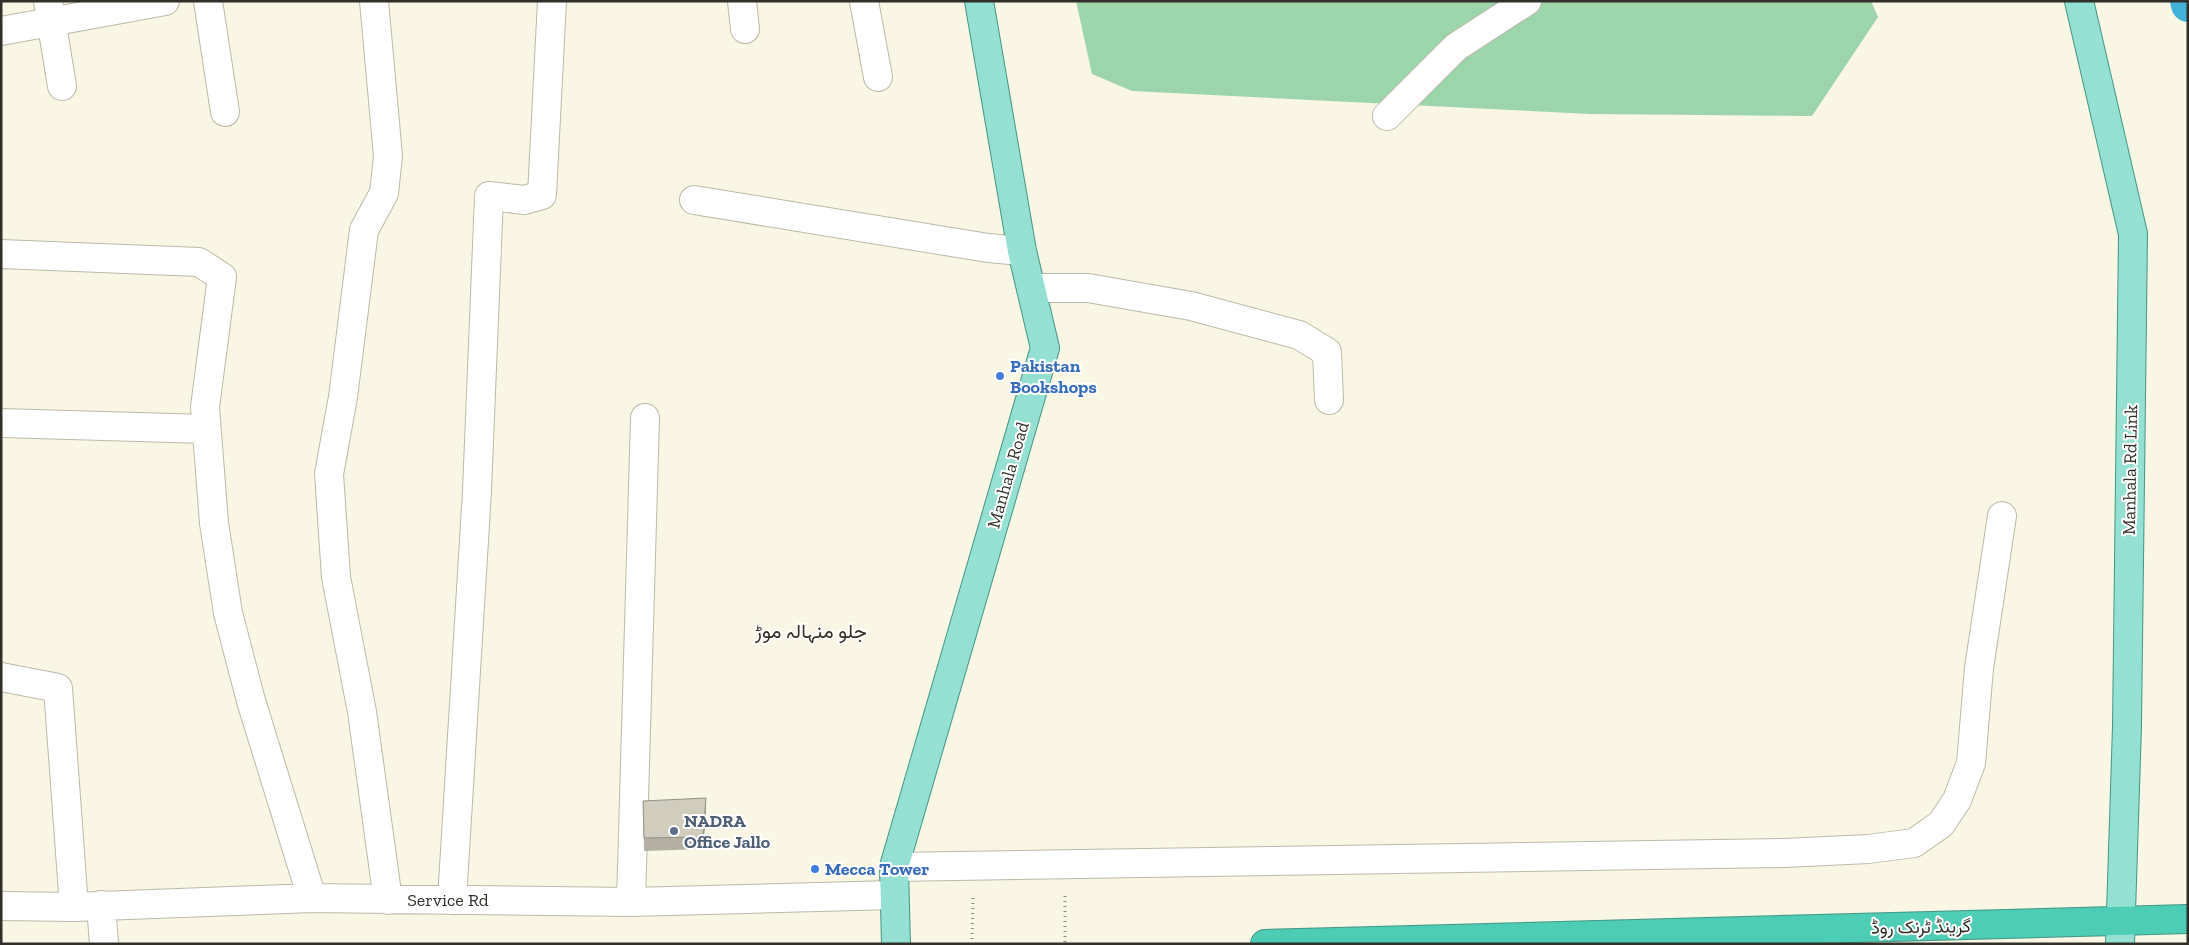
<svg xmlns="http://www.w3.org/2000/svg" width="2189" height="945" viewBox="0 0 2189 945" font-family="'Zilla Slab',Vazirmatn,serif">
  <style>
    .green { fill: #9dd5aa }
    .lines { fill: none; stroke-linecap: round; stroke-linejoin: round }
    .canal { stroke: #42b2d8; stroke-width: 34 }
    .minor-casing { stroke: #bcb9a8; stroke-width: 30 }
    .major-casing { stroke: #439585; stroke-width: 30 }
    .highway-casing { stroke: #439585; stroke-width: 30 }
    .path { stroke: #8b897d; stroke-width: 3; stroke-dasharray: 1 4; stroke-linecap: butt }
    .minor { stroke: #fff; stroke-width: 28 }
    .major { stroke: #94e0d3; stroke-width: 28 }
    .highway { stroke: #4dccb6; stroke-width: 28 }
    .wall { fill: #b3b0a2 }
    .shaded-wall { fill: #929084 }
    .building { fill: #d0cdbc; stroke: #929084 }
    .shop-dot { fill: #3f7fe0; stroke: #fff; stroke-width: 2 }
    .service-dot { fill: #5c6f8a; stroke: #fff; stroke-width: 2 }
    .labels { text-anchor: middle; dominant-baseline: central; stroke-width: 4; stroke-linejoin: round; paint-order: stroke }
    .shop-label { font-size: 18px; font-weight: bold; fill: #366cbe; stroke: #fff; text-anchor: start }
    .street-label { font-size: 18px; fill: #302f29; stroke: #fff }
    .service-label { font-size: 18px; font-weight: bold; fill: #4e5e75; stroke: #fff; text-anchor: start }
    .quarter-label { font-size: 20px; fill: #343123; stroke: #fff }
  </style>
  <rect width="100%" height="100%" fill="#f9f6e4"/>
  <path class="green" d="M1076,1h795l7,16 -66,99 -221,-2 -459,-23 -40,-17z"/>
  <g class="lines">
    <path class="canal" d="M2187,1l1,4"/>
    <defs>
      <path id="minor" d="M48,1l14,85
        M208,1l17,111
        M374,1l14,155 -4,37 -20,37 -21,167 -14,77 7,103 26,135 26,188
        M742,1l3,28
        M864,1l14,76
        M1,31l164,-30
        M1387,116l69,-69 71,-46
        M694,200l294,48 34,3
        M1,254l198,8 23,15 -17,130 9,116 14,90 23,88 61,197
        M1031,288h57l103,18 108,29 28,17 2,48
        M1,423l205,6
        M1,677l57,11 16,219
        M894,867l891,-14 83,-4 46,-6 27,-19 16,-24 14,-37 8,-95 23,-152
        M452,900l25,-409 12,-295 35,4 18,-5 10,-194
        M631,902l14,-484
        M101,905l3,39
        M1,906l73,1 238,-9 319,4 263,-7"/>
      <path id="major" d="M2079,1l54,233 -6,492 -7,218
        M896,944l-2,-77 151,-519 -23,-97 -43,-250"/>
      <path id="highway" d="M1265,944l923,-25"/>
    </defs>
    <use href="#minor" class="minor-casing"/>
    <use href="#major" class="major-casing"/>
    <use href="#highway" class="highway-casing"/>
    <path class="path" d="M1065,896v48
      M972,944l1,-47"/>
    <use href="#minor" class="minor"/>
    <use href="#major" class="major"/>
    <use href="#highway" class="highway"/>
  </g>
  <path class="wall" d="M643,801l63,9 -3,39 -59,2z"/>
  <path class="shaded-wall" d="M706,798v12l-3,39v-12z"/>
  <path class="building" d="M706,798l-3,39 -59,1 -1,-37z"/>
  <g class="shop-dot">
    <circle cx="1000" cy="376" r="5"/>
    <circle cx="815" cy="869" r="5"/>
  </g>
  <circle class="service-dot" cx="674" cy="831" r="5"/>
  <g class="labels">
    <g class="shop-label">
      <text x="1010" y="366">Pakistan<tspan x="1010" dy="21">Bookshops</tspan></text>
      <text x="825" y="869">Mecca Tower</text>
    </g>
    <g class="street-label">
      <text transform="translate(2130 470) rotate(-89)">Manhala Rd Link</text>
      <text transform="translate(1008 475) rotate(-74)">Manhala Road</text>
      <text x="448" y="900">Service Rd</text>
      <text transform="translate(1921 927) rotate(-1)">گرینڈ ٹرنک روڈ</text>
    </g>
    <g class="service-label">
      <text x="684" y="821">NADRA<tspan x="684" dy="21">Office Jallo</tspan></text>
    </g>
    <g class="quarter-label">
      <text x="811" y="631">جلو منہالہ موڑ</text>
    </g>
  </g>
  <rect width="2189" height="945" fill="none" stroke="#302f29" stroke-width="5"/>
</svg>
